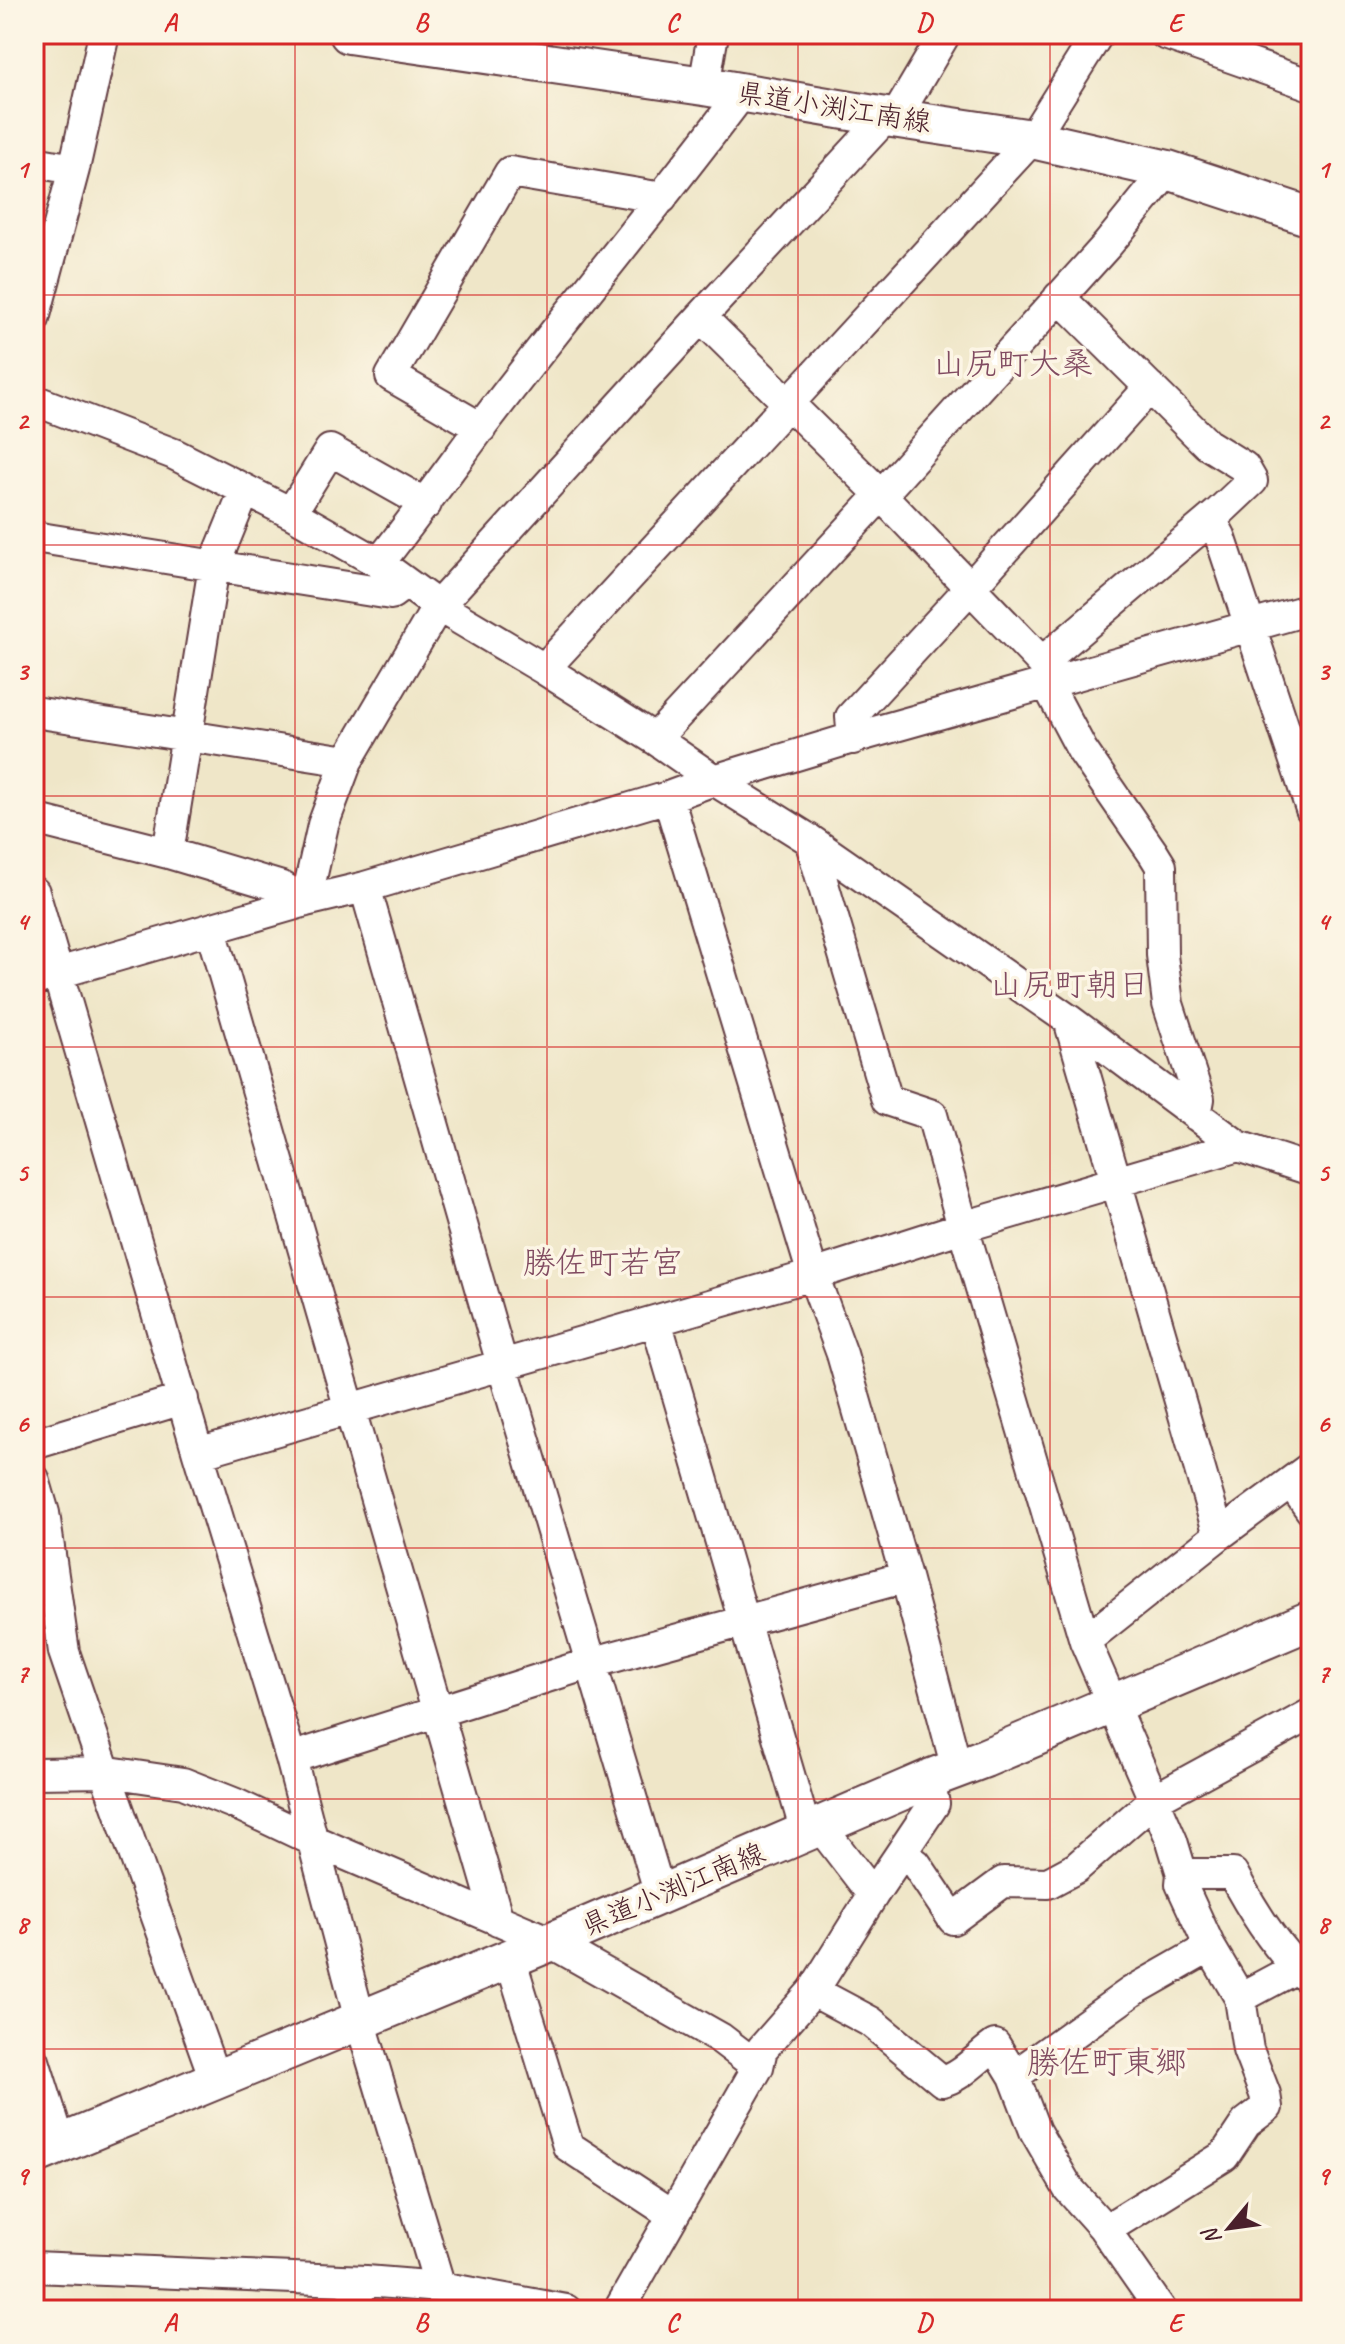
<svg xmlns="http://www.w3.org/2000/svg" width="1345" height="2344" viewBox="0 0 1345 2344" font-family="Caveat,'Klee One',sans-serif">
  <style>
    .lines { fill: none; stroke-linecap: round; stroke-linejoin: round }
    .minor-casing { stroke: #633d43; stroke-width: 34 }
    .major-casing { stroke: #633d43; stroke-width: 42 }
    .minor { stroke: #fff; stroke-width: 30 }
    .major { stroke: #fff; stroke-width: 38 }
    .grid { fill: none; stroke: #d62828; stroke-width: 2; stroke-opacity: 0.55 }
    .labels { text-anchor: middle; dominant-baseline: central; stroke-width: 7; stroke-linejoin: round; paint-order: stroke }
    .street-label { font-size: 28px; fill: #4a1f2b; stroke: #fcf5e5 }
    .quarter-label { font-size: 32px; fill: #814b61; stroke: #fcf5e5 }
    .neatline { fill: none; stroke: #d62828; stroke-width: 3 }
    .grid-label { font-size: 26px; text-anchor: middle; font-weight: bold; fill: #d62828 }
  </style>
  <rect width="100%" height="100%" fill="#fcf5e5"/>
  <filter id="ink" filterUnits="userSpaceOnUse"><feTurbulence type="fractalNoise" baseFrequency=".0125" numOctaves="2"/><feDisplacementMap in="SourceGraphic" scale="16" xChannelSelector="R" yChannelSelector="G"/><feConvolveMatrix kernelMatrix="1 2 1 2 8 2 1 2 1" color-interpolation-filters="sRGB"/></filter>
  <filter id="wash" filterUnits="userSpaceOnUse"><feTurbulence type="fractalNoise" baseFrequency=".006" numOctaves="4" result="noise"/><feDisplacementMap in="SourceGraphic" scale="32" xChannelSelector="R" yChannelSelector="G"/><feGaussianBlur stdDeviation="1.8" result="paint"/><feColorMatrix in="noise" values="0 0 0 0 0 0 0 0 0 0 0 0 0 0 0 0 0 1.4 0 .05"/><feComposite in="paint" operator="in"/></filter>
  <g filter="url(#wash)">
    <rect width="100%" height="100%" fill="#efe6c8"/>
  </g>
  <g filter="url(#ink)">
    <g class="lines">
      <defs>
        <path id="minor" d="M1165,34l146,51
          M704,86l9,-52
          M896,117l49,-83
          M34,162l40,7
          M701,317l180,178 175,182
          M34,319l40,-150 30,-135
          M34,400l140,54 117,59 88,50 59,43 106,63 111,70 59,41 96,60 259,180 169,126 73,24
          M481,428l-90,-52 119,-204 152,26
          M291,513l39,-63 96,54
          M1211,519l9,17 91,273
          M34,537l357,57 15,-11
          M379,563c35,-44 68,-90 102,-136 85,-112 176,-221 261,-334
          M1042,662l175,-148 35,-33 -8,-14 -37,-23 -148,-147
          M544,669l488,-530 66,-105
          M1047,684l35,66 71,103 8,13 1,89 6,49 31,95 -3,16
          M34,712l313,49
          M655,739l226,-244 227,-251 60,-74
          M853,739l-2,-22 119,-129 180,-201
          M668,797l145,478 29,79 64,223 51,192
          M34,819l134,34 114,34 24,14
          M810,840l77,260 45,15 31,112 122,414 87,200 10,33 -1,10 29,63 30,51 8,52 17,44 2,13 -21,16 -22,33 -119,74
          M168,853l46,-287 31,-76
          M365,887l137,477 158,530
          M34,892l164,561 93,305 69,262 80,267
          M306,901l17,-76 24,-64 91,-155 263,-289 185,-200
          M211,930l287,990
          M34,980l272,-79 59,-14 303,-90 46,-17 132,-40 465,-131
          M1069,1020l150,515
          M656,1321l150,511
          M34,1444l149,-45
          M198,1453l615,-178 150,-48 275,-81
          M34,1479l10,34 20,139 41,120 110,307
          M1291,1482l20,28
          M1085,1641l134,-106 92,-68
          M291,1758l300,-95 315,-86
          M34,1773l75,-1 74,11 53,21 76,36 238,102 170,96 38,29
          M820,1826l53,69
          M901,1854l15,10 37,55 50,-37 45,1 28,-15 79,-69 156,-85
          M1182,1874h51c20,38 45,78 78,107
          M510,1958l58,188 105,69
          M813,1991l58,31 71,59c19,-4 36,-24 53,-36l19,31 21,55 33,57 35,39 58,83
          M1240,1998l71,-38
          M34,2061l26,82
          M1014,2076l117,-84 79,-45
          M34,2267l332,14 74,6 126,23
          M347,2310l19,-29
          M619,2310l139,-243 4,-18 51,-58 60,-96 61,-91 -5,-25"/>
        <path id="major" d="M349,34l355,52 182,31 146,22 136,31 143,47
          M34,2155l516,-213 379,-163 56,-21 326,-138"/>
      </defs>
      <use href="#minor" class="minor-casing"/>
      <use href="#major" class="major-casing"/>
      <use href="#minor" class="minor"/>
      <use href="#major" class="major"/>
    </g>
  </g>
  <path class="grid" d="M295,34v2276M547,34v2276M798,34v2276M1050,34v2276M34,295h1277M34,545h1277M34,796h1277M34,1047h1277M34,1297h1277M34,1548h1277M34,1799h1277M34,2049h1277"/>
  <g class="labels">
    <g class="street-label">
      <text transform="translate(834 107) rotate(9)">県道小渕江南線</text>
      <text transform="translate(673 1889) rotate(-23)">県道小渕江南線</text>
    </g>
    <g class="quarter-label">
      <text x="1013" y="363">山尻町大桑</text>
      <text x="1070" y="984">山尻町朝日</text>
      <text x="603" y="1262">勝佐町若宮</text>
      <text x="1107" y="2062">勝佐町東郷</text>
    </g>
  </g>
  <rect width="1345" height="2344" fill="none" stroke="#fcf5e5" stroke-width="88"/>
  <g transform="translate(1229 2228) rotate(241)" stroke="#fcf5e5" stroke-width="6" paint-order="stroke">
  <path d="M0-6L14 30L0 20L-14 30Z" fill="#4a1f2b"/>
  <text y="-12" font-size="22" font-weight="bold" text-anchor="middle" fill="#4a1f2b">N</text>
  </g>
  <rect x="44" y="44" width="1257" height="2256" class="neatline"/>
  <g class="grid-label">
    <text x="170" y="31">A</text>
    <text x="421" y="31">B</text>
    <text x="672" y="31">C</text>
    <text x="924" y="31">D</text>
    <text x="1175" y="31">E</text>
    <text x="22" y="178">1</text>
    <text x="1323" y="178">1</text>
    <text x="22" y="429">2</text>
    <text x="1323" y="429">2</text>
    <text x="22" y="680">3</text>
    <text x="1323" y="680">3</text>
    <text x="22" y="930">4</text>
    <text x="1323" y="930">4</text>
    <text x="22" y="1181">5</text>
    <text x="1323" y="1181">5</text>
    <text x="22" y="1432">6</text>
    <text x="1323" y="1432">6</text>
    <text x="22" y="1682">7</text>
    <text x="1323" y="1682">7</text>
    <text x="22" y="1933">8</text>
    <text x="1323" y="1933">8</text>
    <text x="22" y="2184">9</text>
    <text x="1323" y="2184">9</text>
    <text x="170" y="2331">A</text>
    <text x="421" y="2331">B</text>
    <text x="672" y="2331">C</text>
    <text x="924" y="2331">D</text>
    <text x="1175" y="2331">E</text>
  </g>
</svg>
